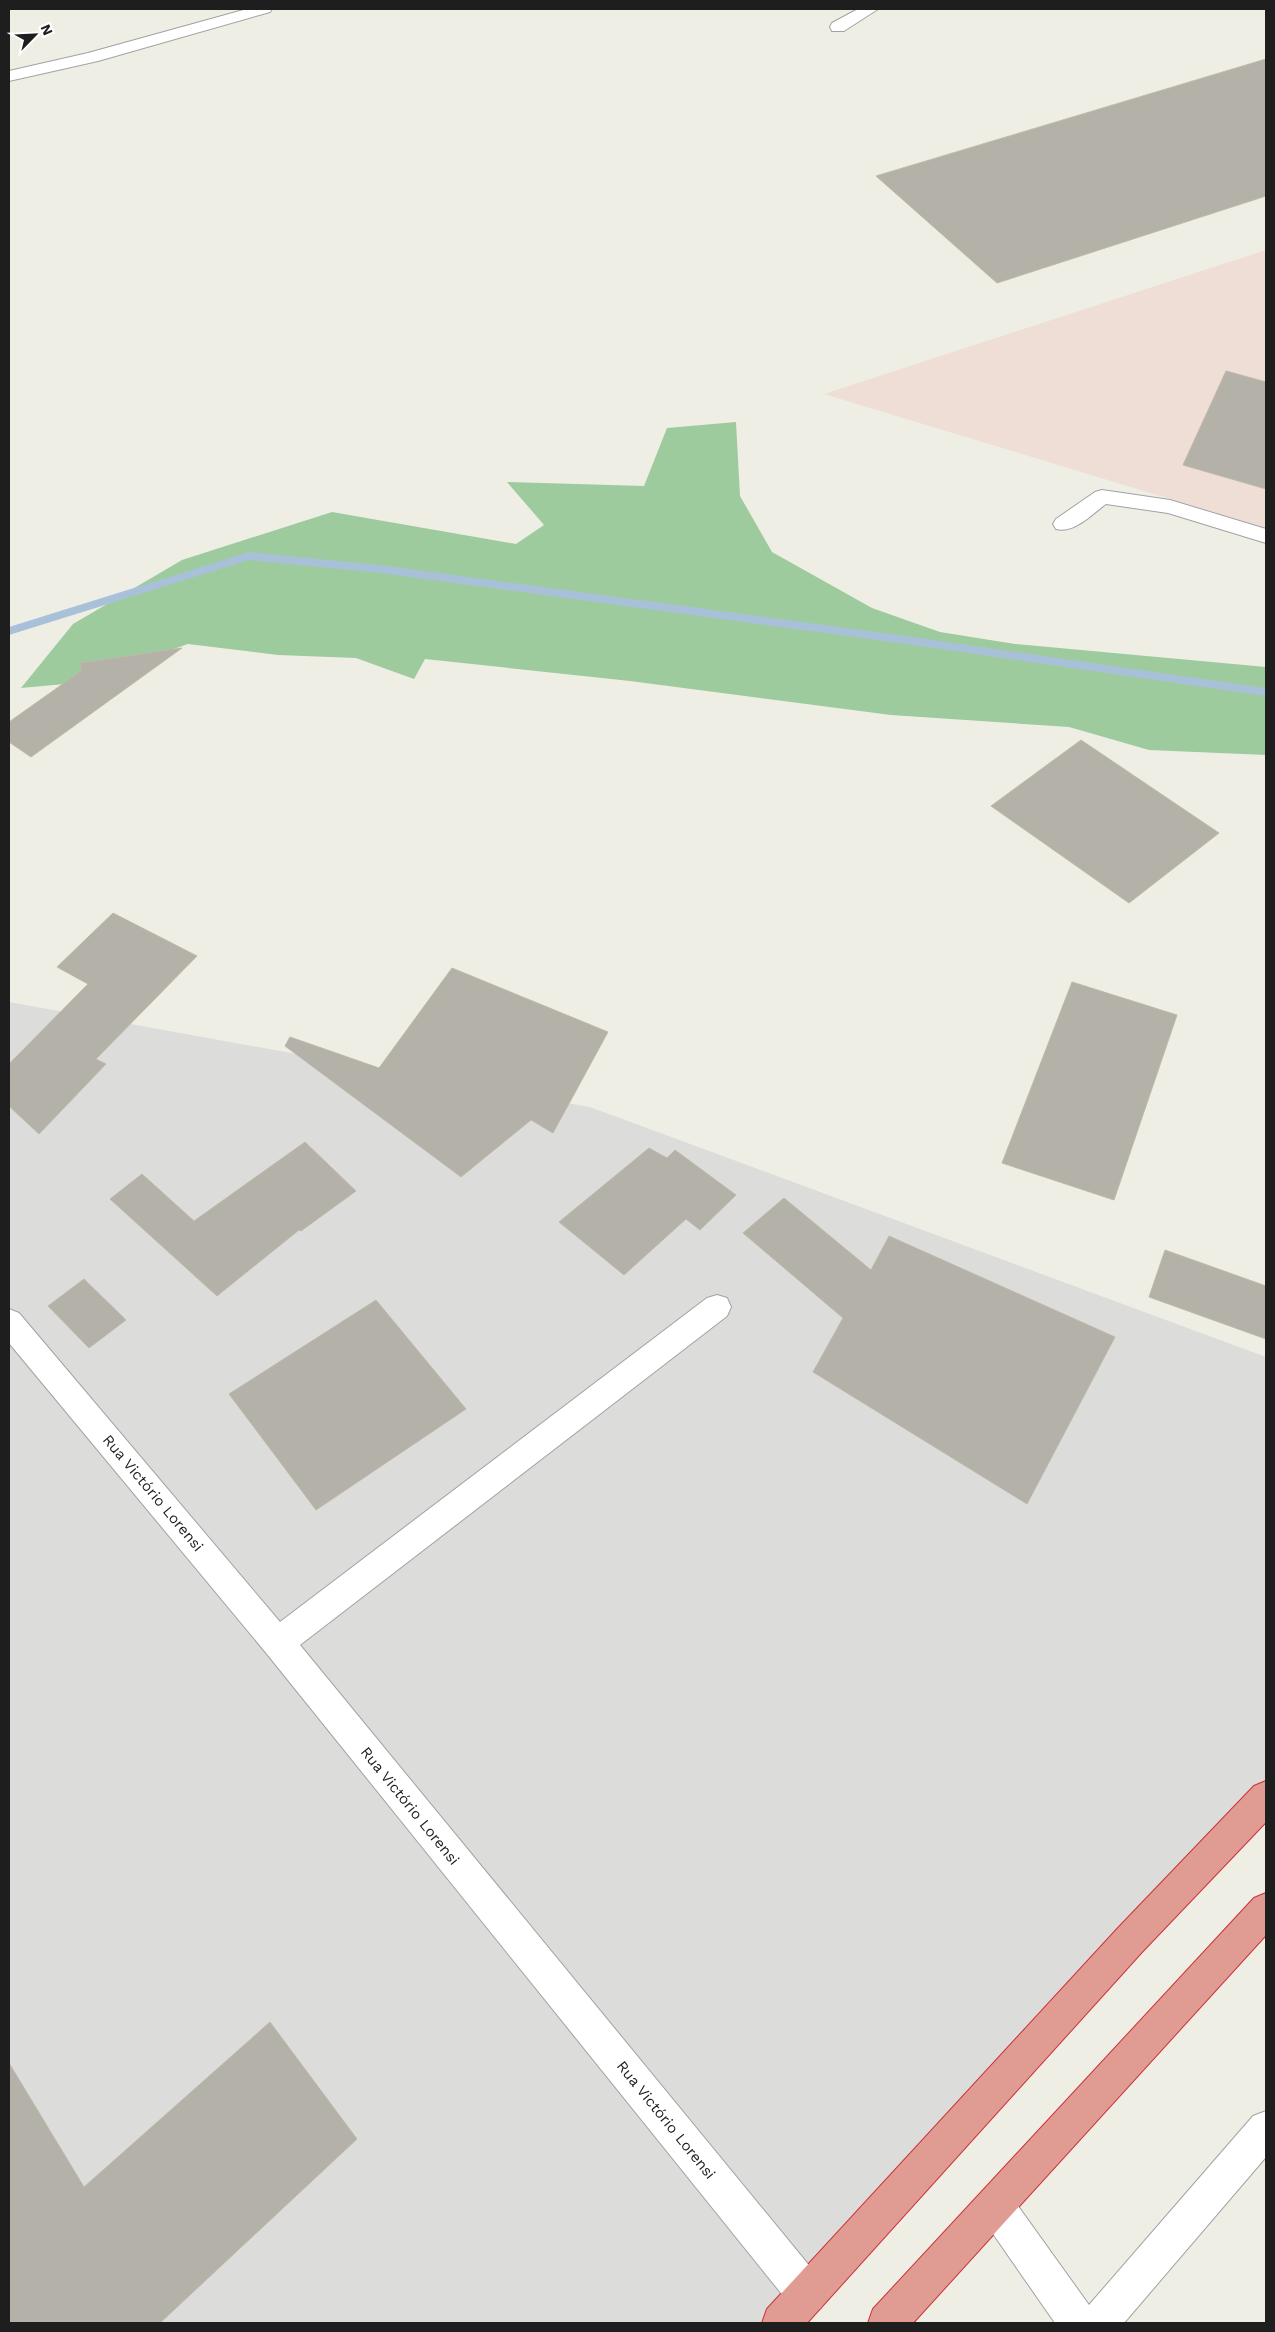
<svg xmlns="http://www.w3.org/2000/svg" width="1275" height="2332" viewBox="0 0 1275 2332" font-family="'Work Sans',sans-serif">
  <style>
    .residential { fill: #dcdcdb }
    .commercial { fill: #eeded6 }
    .forest { fill: #9dcb9d }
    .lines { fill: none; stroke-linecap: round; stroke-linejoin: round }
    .stream { fill: #a9c0d9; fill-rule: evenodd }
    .building { fill: #b4b1a8; stroke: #bfb9a9 }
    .minor-casing { stroke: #a2a2a2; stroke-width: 2 }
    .highway-casing { stroke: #cd3138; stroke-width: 2 }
    .minor { fill: #fff; fill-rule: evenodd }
    .highway { fill: #e09b93; fill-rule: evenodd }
    .labels { text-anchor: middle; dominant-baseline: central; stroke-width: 5; stroke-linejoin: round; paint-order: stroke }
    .near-street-label { font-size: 15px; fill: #1e1e1e; stroke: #fff }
  </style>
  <rect width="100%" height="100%" fill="#efeee5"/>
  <path class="residential" d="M9,1002l581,105 676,250v441l-485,525h-772z"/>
  <path class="commercial" d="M1266,250v278l-442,-134z"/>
  <path class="forest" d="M736,422l4,74 32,56 100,56 68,24 75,12 251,23v88l-117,-5 -80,-23 -178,-12 -261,-34 -205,-22 -11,20 -58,-21 -78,-3 -90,-11 -112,39 -55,5 52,-64 109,-64 150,-48 184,32 28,-19 -37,-43 137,4 23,-58z"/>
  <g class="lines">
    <path class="stream" d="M249,552l131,13 526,71 360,52v8l-360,-52 -526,-71 -131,-13 -240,75v-8z"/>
  </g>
  <path class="building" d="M1266,59v137l-269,87 -121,-107z
    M1226,371l40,11v107l-83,-24z
    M182,648l-151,109 -22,-15v-20l72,-51 -1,-8z
    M1081,740l138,93 -90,70 -138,-97z
    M113,913l84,43 -101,103 10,5 -67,70 -30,-28v-42l79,-80 -31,-17z
    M452,968l156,64 -55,101 -22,-13 -70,57 -176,-131 5,-9 89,31z
    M1072,982l105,33 -63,185 -112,-37z
    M305,1142l51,49 -55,40 -2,-1 -82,66 -107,-97 32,-25 52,47z
    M649,1148l18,10 8,-8 61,45 -36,35 -14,-11 -62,56 -65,-53z
    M784,1198l87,72 18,-34 226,101 -88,167 -214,-132 30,-54 -100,-85z
    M1165,1250l101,36v53l-117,-42z
    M84,1279l42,41 -37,28 -41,-42z
    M376,1300l90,109 -150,101 -87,-116z
    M270,2022l87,117 -197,184h-151v-260l75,124z"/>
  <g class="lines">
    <defs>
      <path id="minor" d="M247,9h25l-2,3 -172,49 -89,20v-10l79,-18z
        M858,9h20l-34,22h-12l-2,-4 2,-4z
        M1102,490l68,10 96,29v14l-98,-30 -62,-9c-14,10 -32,30 -50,25l-3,-5 3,-5 39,-27z
        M717,1295l10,3 4,9 -4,9 -427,329 521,635 5,14 -5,14 -14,5 -14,-5 -526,-654 -258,-311v-34l10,4 261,309 427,-324z
        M1266,2111v46l-142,166h-69l-73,-105 -6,-13 6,-13 13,-6 13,6 81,113 164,-189z"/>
      <path id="highway" d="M1266,1781v41l-124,130 -335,371h-45l5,-14 351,-381 136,-142z
        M1266,1893v42l-353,388h-45l5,-14 381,-411z"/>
    </defs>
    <use href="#minor" class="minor-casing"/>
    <use href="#highway" class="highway-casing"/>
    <use href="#minor" class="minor"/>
    <use href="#highway" class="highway"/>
  </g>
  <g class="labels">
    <g class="near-street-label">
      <text transform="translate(153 1493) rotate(50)">Rua Victório Lorensi</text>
      <text transform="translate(410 1806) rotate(51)">Rua Victório Lorensi</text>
      <text transform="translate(666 2120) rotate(51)">Rua Victório Lorensi</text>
    </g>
  </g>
  <rect width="1275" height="2332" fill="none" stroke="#1e1e1e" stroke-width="20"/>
  <g transform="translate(35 35) rotate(66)" stroke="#ffffff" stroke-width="4" paint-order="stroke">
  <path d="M0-4L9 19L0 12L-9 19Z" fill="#1e1e1e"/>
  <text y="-8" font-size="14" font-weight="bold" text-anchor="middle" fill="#1e1e1e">N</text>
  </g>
</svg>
